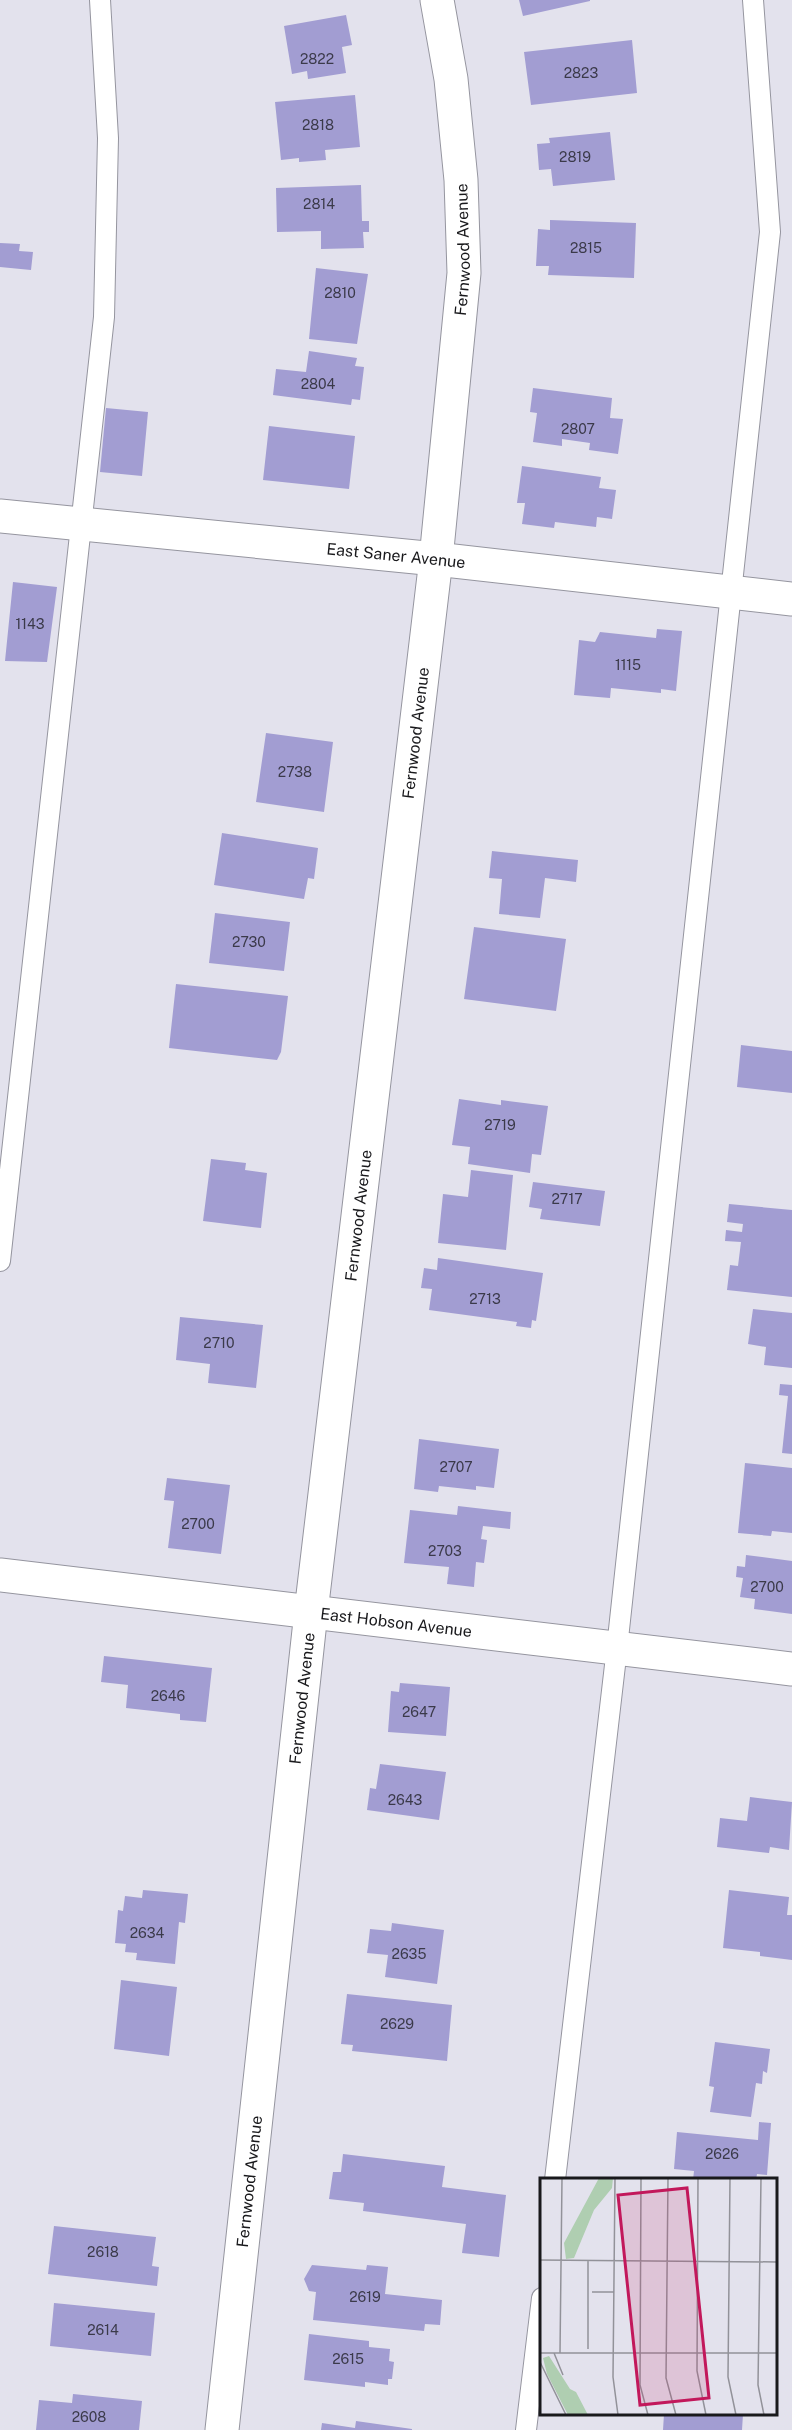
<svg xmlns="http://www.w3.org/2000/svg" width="792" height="2430" viewBox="0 0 792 2430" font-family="'Public Sans',sans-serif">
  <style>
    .building { fill: #a29dd2 }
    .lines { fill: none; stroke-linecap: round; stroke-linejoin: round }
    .service-casing { stroke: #95959f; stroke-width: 22 }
    .minor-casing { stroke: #95959f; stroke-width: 35 }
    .tertiary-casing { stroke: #95959f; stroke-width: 35 }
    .service { stroke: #fff; stroke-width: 20 }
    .minor { stroke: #fff; stroke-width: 33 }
    .tertiary { stroke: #fff; stroke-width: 33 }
    .labels { text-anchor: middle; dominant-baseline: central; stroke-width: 5; stroke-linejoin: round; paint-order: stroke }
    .number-label { font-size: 14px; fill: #3b3a4a }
    .street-label { font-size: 16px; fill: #19191c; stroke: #fff }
    .inset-road { fill: none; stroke: #929299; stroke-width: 1.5 }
    .view { fill: #c2185b; fill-opacity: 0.15; stroke: #c2185b; stroke-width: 3 }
    .inset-edge { fill: none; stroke: #19191c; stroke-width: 3 }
  </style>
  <rect width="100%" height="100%" fill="#e3e2ed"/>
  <path class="building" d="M519,0h71v1l-67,15z
    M346,15l6,30 -10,2 4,26 -38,6 -1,-8 -15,3 -8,-48z
    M632,40l5,53 -106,12 -7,-53z
    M355,95l5,52 -35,3 1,10 -27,2v-4l-18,2 -6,-58z
    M610,132l5,48 -62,6 -2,-17 -12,1 -2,-26 13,-1 -1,-5z
    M361,185l1,36h7v11h-6l1,16 -43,1v-18l-44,1 -1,-44z
    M550,220l86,3 -2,55 -86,-3 1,-9h-13l2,-37 12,1z
    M0,243l20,1 -1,7 14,1 -2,18 -31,-3z
    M316,268l52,6 -11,70 -48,-5z
    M309,351l48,7 -2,8 9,1 -4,33 -8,-1 -1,6 -78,-10 3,-26 30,3z
    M533,388l79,10 -2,20 13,1 -5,35 -29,-4 1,-7 -28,-4v7l-29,-4 4,-29 -7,-1z
    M106,408l42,4 -6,64 -42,-4z
    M269,426l86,10 -6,53 -86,-9z
    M522,466l79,11 -2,11 17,2 -4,29 -15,-2 -1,10 -41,-5 -1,6 -32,-4 3,-21h-8z
    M13,582l44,5 -10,75 -42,-1z
    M657,629l25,2 -6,60 -15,-2v4l-50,-5 -1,10 -36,-3 5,-55 16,2 5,-10 56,6z
    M266,733l67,9 -9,70 -68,-10z
    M222,833l96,15 -4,31 -6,-1 -4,21 -90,-14z
    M492,851l86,9 -2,22 -31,-4 -5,40 -41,-4 3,-35 -13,-1z
    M215,913l75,9 -6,49 -75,-8z
    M474,927l92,12 -10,72 -92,-12z
    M176,984l112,12 -7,56 -4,8 -108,-12z
    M741,1045l51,6v42l-55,-6z
    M459,1099l42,6v-5l47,6 -7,49 -9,-1 -2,19 -62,-9 2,-17 -18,-2z
    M211,1159l35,4 -1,7 22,3 -6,55 -58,-7z
    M471,1170l42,5 -7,75 -68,-7 5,-49 25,3z
    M533,1182l72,9 -5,35 -60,-7 2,-10 -13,-2z
    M729,1204l63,6v87l-65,-7 3,-25 8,1 3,-24 -16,-1 1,-11 16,2 1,-8 -16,-2z
    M438,1258l105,15 -7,48 -4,-1 -1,8 -15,-2 1,-4 -88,-12 3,-21 -11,-1 3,-20 13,2z
    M753,1309l39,4v55l-28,-3 2,-18 -18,-3z
    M180,1317l83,8 -7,63 -48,-5 2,-19 -34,-4z
    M780,1384l12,1v69l-10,-1 6,-57 -9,-1z
    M419,1439l80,10 -5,39 -18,-2v4l-37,-4 -1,6 -24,-3z
    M745,1463l47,5v65l-20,-2 -1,5 -33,-3z
    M167,1478l63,7 -9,69 -53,-6 6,-47 -10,-1z
    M458,1506l53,6 -1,17 -27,-3 -2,13 6,1 -3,23 -8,-1 -2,25 -27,-3 2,-17 -45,-4 6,-53 47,5z
    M746,1555l46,6v53l-38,-5 1,-10 -15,-2 3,-19 -7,-1 1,-11 8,1z
    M104,1656l108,12 -6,54 -26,-2v-6l-54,-6 2,-23 -27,-3z
    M400,1683l50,4 -4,49 -58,-4 3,-41 8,1z
    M380,1764l66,8 -7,48 -72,-10 3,-22 6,1z
    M750,1797l42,5 -3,48 -19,-3 -1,6 -52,-6 3,-29 27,3z
    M143,1890l45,4 -3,29 -6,-1 -4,42 -39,-4 1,-7 -12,-1 1,-8 -11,-1 3,-33 5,1 2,-15 17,2z
    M729,1890l60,7 -2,18h5v45l-32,-4v-4l-37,-4z
    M392,1923l52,7 -7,54 -52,-7 3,-22 -21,-2 1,-6 2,-18 21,2z
    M121,1980l56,7 -8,69 -55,-7z
    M347,1994l105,11 -5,56 -95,-10 1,-6 -12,-1z
    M715,2042l55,7 -3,24 -4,-2 -1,13 -6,-1 -5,34 -41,-5 4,-25 -5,-1z
    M759,2122l12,1 -4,52 -10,-1 -1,6h-63l1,-9 -20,-2 3,-37 81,8z
    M343,2154l102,12 -3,21 64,8 -7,62 -37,-4 4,-29 -103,-13 1,-8 -35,-4 4,-27h8z
    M54,2226l102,11 -4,29 7,1 -2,19 -109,-12z
    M312,2265l54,5 1,-5 21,2 -3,27 57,6 -2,25 -15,-1 -1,7 -111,-11 3,-28 -7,-1 -5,-12z
    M54,2303l101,10 -4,43 -101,-10z
    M309,2334l60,7v6l21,2 -1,12 5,1 -2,17h-4v6l-23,-3v5l-61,-7z
    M73,2394l69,7 -3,29h-103l3,-30 33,3z
    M664,2414h79l-1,16h-79z
    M356,2421l56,8v1h-91l1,-7 33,5z"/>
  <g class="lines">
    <defs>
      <path id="service" d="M0,1261l104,-944 4,-179 -8,-138
        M555,2180l62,-532 153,-1416 -17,-232
        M526,2430l16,-132"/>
      <g id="minor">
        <path id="s1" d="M0,1575l792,94"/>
        <path id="s2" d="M222,2430l89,-818 125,-1053 28,-286 -3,-93 -10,-101 -14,-79"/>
      </g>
      <g id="tertiary">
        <path id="s3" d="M0,516l436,43 356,40"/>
      </g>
    </defs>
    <use href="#service" class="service-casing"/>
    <use href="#minor" class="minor-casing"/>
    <use href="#tertiary" class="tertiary-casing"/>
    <use href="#service" class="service"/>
    <use href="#minor" class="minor"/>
    <use href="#tertiary" class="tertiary"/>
  </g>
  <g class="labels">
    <g class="number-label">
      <text x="317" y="59">2822</text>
      <text x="581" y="73">2823</text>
      <text x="318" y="125">2818</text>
      <text x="575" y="157">2819</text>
      <text x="319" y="204">2814</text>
      <text x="586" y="248">2815</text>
      <text x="340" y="293">2810</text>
      <text x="318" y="384">2804</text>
      <text x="578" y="429">2807</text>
      <text x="30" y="624">1143</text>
      <text x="628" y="665">1115</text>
      <text x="295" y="772">2738</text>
      <text x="249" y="942">2730</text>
      <text x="500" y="1125">2719</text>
      <text x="567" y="1199">2717</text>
      <text x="485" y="1299">2713</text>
      <text x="219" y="1343">2710</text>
      <text x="456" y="1467">2707</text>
      <text x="198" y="1524">2700</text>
      <text x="445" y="1551">2703</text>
      <text x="767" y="1587">2700</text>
      <text x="168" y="1696">2646</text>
      <text x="419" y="1712">2647</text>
      <text x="405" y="1800">2643</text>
      <text x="147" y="1933">2634</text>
      <text x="409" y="1954">2635</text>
      <text x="397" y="2024">2629</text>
      <text x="722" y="2154">2626</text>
      <text x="103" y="2252">2618</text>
      <text x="365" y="2297">2619</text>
      <text x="103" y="2330">2614</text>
      <text x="348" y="2359">2615</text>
      <text x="89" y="2417">2608</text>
    </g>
    <g class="street-label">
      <text stroke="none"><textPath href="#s2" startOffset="2194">Fernwood Avenue</textPath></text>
      <text stroke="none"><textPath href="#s3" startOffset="398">East Saner Avenue</textPath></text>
      <text stroke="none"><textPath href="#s2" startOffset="1708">Fernwood Avenue</textPath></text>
      <text stroke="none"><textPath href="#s2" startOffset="1222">Fernwood Avenue</textPath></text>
      <text stroke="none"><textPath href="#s1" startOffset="399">East Hobson Avenue</textPath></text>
      <text stroke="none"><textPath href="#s2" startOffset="736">Fernwood Avenue</textPath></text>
      <text stroke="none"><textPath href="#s2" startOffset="250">Fernwood Avenue</textPath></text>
    </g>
  </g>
  <g transform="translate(540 2178)">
    <rect width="237" height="237" fill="#e3e2ed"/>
    <path d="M59,0h14l-1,10 -18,22 -20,48 -8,1 -2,-16zM9,178l21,33 6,3 12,23h-20l-21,-41 -4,-16z" fill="#afceb1"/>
    <path class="inset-road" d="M75,0l-2,199 5,38M101,0l-1,207 8,30M128,0l-2,200 10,37M158,0l-1,193 9,44M190,0l-2,199 8,38M221,0l-3,207 6,30M0,82l237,2M52,114h22M48,171v-89M0,175h237M14,175l9,22M20,175l2,-175M0,184l26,53"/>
    <path class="view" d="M147,10l22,210 -69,7 -22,-210z"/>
    <rect width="237" height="237" class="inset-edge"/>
  </g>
</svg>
